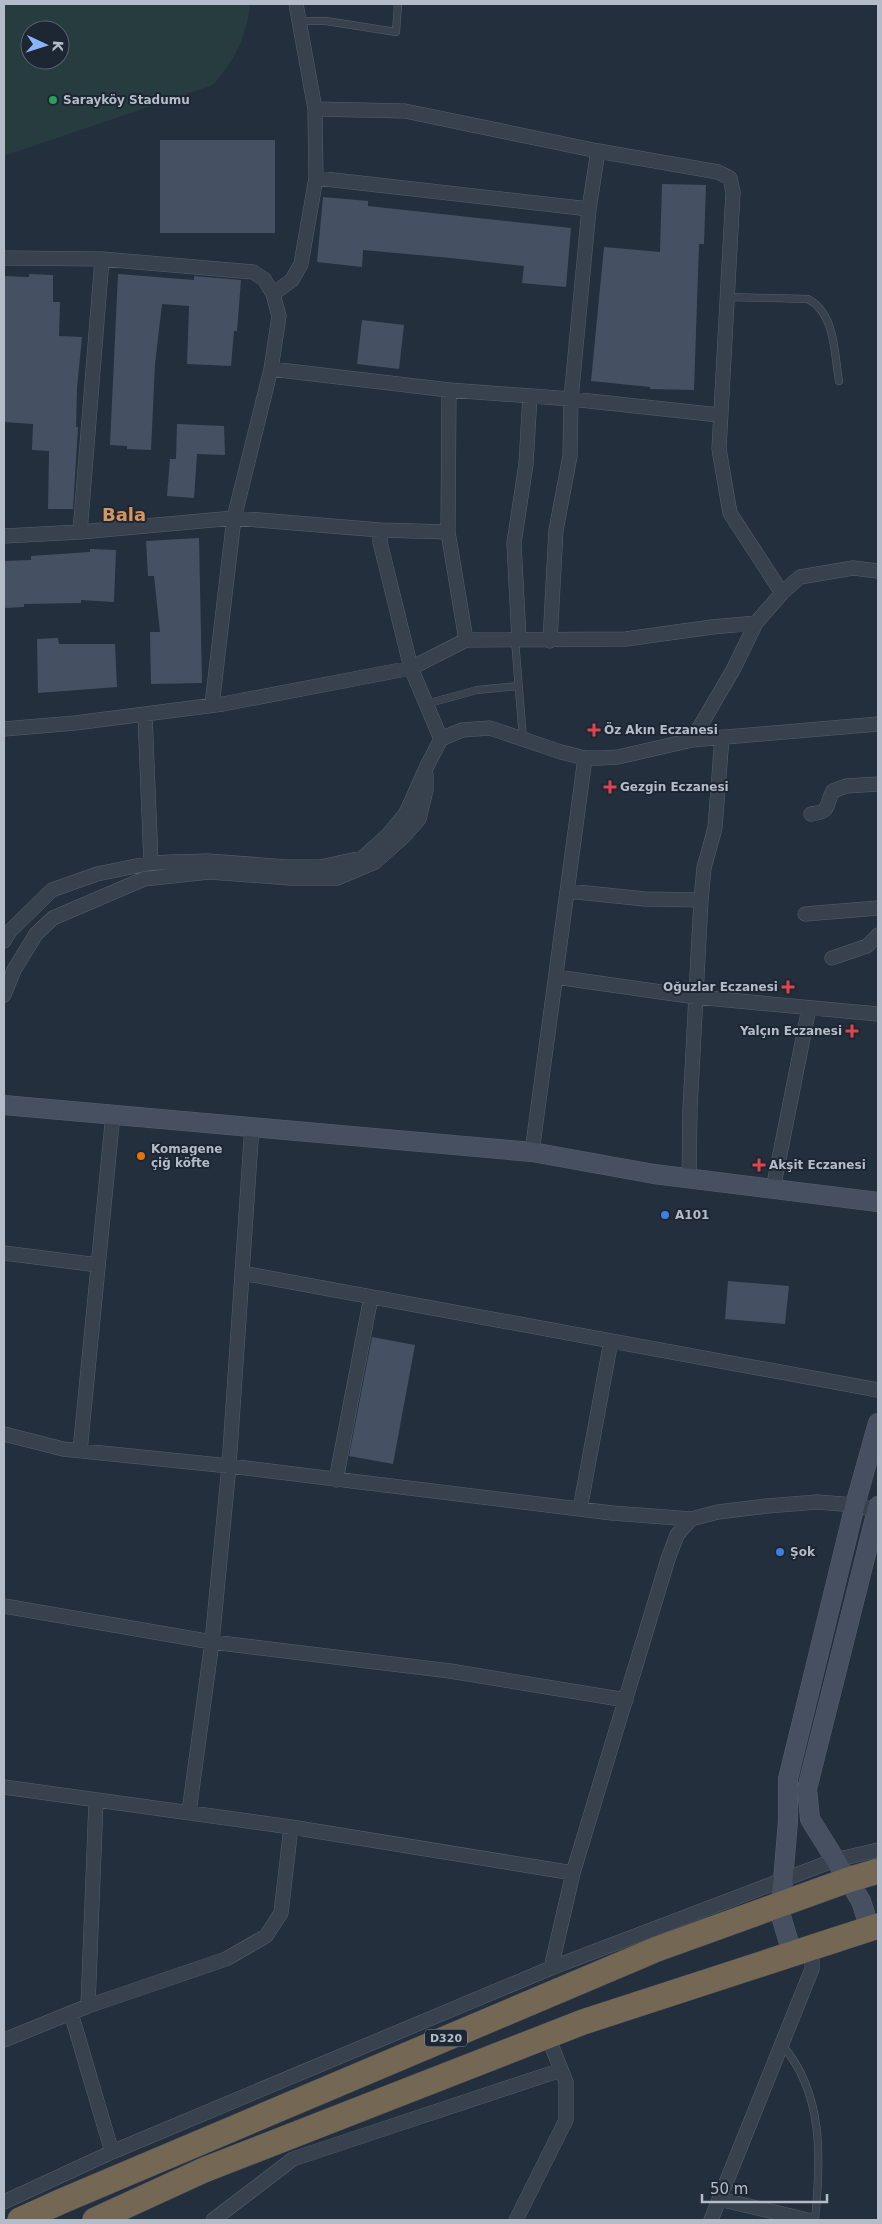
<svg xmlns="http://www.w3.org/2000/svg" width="882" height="2224" viewBox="0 0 882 2224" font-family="'DejaVu Sans',sans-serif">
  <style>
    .green { fill: #263c3f; fill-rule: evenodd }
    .building { fill: #455162 }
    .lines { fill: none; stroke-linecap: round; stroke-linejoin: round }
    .lane-casing { stroke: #565f6c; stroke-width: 8 }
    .street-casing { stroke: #565f6c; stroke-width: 15 }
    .secondary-casing { stroke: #565f6c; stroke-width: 20 }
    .highway-casing { stroke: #434c59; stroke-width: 26 }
    .lane { stroke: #38414e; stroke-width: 7 }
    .street { stroke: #38414e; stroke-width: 14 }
    .secondary { stroke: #465061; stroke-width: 19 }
    .highway { stroke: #746855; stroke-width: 25 }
    .leisure-dot { fill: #2e9e5b; stroke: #1d2633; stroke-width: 2 }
    .health-dot { fill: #e0444e; stroke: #1d2633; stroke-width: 2 }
    .food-dot { fill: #e8710a; stroke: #1d2633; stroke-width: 2 }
    .shop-dot { fill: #3f7fe0; stroke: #1d2633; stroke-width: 2 }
    .labels { text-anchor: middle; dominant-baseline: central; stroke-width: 4; stroke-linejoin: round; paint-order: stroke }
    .shield { fill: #1d2633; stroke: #878f9c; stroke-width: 1 }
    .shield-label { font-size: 11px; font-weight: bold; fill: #b4bcc9 }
    .poi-label { font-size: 12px; font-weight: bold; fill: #b4bcc9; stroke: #1d2633; text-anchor: start }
    .district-label { font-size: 18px; font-weight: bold; fill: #d59563; stroke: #1d2633 }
  </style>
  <rect width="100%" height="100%" fill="#242f3e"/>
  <path class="green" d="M4,4h246c-3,32 -16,57 -37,81l-209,71zM30,30h30v30h-30z"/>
  <path class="building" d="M160,140h115v93h-115z
    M662,184l44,1 -2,59h-5l-5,146 -44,-1v-2l-59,-6 13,-134 56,5z
    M323,197l45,4v5l203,22 -5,59 -44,-4 2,-17 -73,-8 -88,-8 -1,17 -45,-5z
    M29,274l24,1v27h7l-1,34 23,1 -5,51 -1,39h2l-5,82h-25l1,-58 -17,-1 1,-26 -29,-2v-146l25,1z
    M118,274l76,6v-4l47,4 -4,51h-3l-3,35 -44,-2 2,-58 -27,-2 -7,60 -4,86 -24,-1v-3l-17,-1z
    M362,320l42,5 -5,44 -42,-5z
    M177,424l47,2 1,29 -28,-1 -3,44 -27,-2 3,-37h6z
    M199,538l3,145 -51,1 -1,-52h10l-6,-56h-6l-2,-35z
    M90,549l26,1 -2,52 -33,-2v3l-57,1v3l-20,1v-47l27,-1v-4l59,-4z
    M58,638l1,6h56l2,43 -79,6 -1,-54z
    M728,1281l61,5 -4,38 -60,-5z
    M372,1337l43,8 -22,119 -44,-8z"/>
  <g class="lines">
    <defs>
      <path id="lane" d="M299,21h27l70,11 2,-28
        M727,297l81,2c28,15 26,55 31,82
        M515,640l8,99
        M426,704l51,-14 41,-4
        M782,2045c42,48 39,115 33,175"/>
      <path id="street" d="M315,109l90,2 193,40
        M316,178l273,31 -18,190 -1,57 -14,74 -6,111
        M589,209l9,-58 120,21 12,6 3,14 -14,257 11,64 52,80
        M4,258l98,1 151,13 11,7 9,15 6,22 -8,53 -37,149 -22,187
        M273,294l19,-14 9,-16 15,-86 -1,-69 -19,-105
        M271,369l178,21 122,9 148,16
        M449,390l-1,142 18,108
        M380,530v12l31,126 30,71
        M80,532l22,-273
        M4,536l76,-4 154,-14 146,12 68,2
        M519,640l-5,-97 12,-79 4,-68
        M145,714l6,149
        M4,729l71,-6 148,-19 188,-36 55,-28 160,-1 86,-12 44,-4
        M692,740l41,-70 23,-47 26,-30 18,-16 53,-9 25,3
        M811,814c21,-3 13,-7 22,-23l13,-5 32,-2
        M567,891l78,8 56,1
        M805,914l73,-6
        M4,941l6,-10 42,-41 45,-16 54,-11 21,-1 36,-1 79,6h33l42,-9 26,-23 18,-22 20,-45 15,-29 21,-9 28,-2 71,24 24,6h15l18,-1 74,-17 186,-16
        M832,958l35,-12 11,-11
        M556,977l140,20 182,17
        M4,995l10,-25 22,-36 17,-16 91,-39 65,-7 81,6h47l38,-16 27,-24 17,-19 7,-29v-16
        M532,1152l53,-394
        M689,1179l1,-70 11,-209 3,-32 11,-40 7,-91
        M773,1189l36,-181
        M4,1253l94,12
        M242,1273l636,117
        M4,1434l59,15 166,17 383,47 79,6 27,-7 49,-6 50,-4 38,3 23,6
        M80,1451l33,-337
        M336,1480l35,-183
        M580,1509l31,-168
        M4,1606l208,36 238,29 176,29
        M4,1787l287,40 282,46
        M189,1812l23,-170 17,-176 23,-340
        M551,1968l22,-95 95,-314 9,-24 14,-16
        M88,2006l8,-205
        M71,2013l41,139
        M4,2040l84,-34 138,-47 40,-23 15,-23 10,-86
        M719,2199l89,21
        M4,2202l108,-50 439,-184 284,-108 43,-10
        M213,2220l80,-61 268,-89
        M516,2220l50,-100v-38l-18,-45
        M711,2220l101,-251v-22"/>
      <path id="secondary" d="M4,1105l528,47 122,22 224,28
        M870,1929l-9,-28 -51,-82 -3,-30 71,-283
        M792,1953l-11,-37v-12l7,-83v-42l67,-274 23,-82"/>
      <path id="highway" d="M20,2220l42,-19 595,-252 191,-69 30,-9
        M95,2220l109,-50 379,-148 295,-96"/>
    </defs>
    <use href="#lane" class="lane-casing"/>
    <use href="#street" class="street-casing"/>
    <use href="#secondary" class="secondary-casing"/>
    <use href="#highway" class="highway-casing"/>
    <use href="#lane" class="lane"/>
    <use href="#street" class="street"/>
    <use href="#secondary" class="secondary"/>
    <use href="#highway" class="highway"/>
  </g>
  <circle class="leisure-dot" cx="53" cy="100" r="5"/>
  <g class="health-dot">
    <path d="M591.5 722.5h5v5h5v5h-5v5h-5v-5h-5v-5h5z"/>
    <path d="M607.5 779.5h5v5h5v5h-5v5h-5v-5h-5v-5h5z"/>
    <path d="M785.5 979.5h5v5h5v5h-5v5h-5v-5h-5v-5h5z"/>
    <path d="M849.5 1023.5h5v5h5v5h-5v5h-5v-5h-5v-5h5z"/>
    <path d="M756.5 1157.5h5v5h5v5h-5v5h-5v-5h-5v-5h5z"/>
  </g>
  <circle class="food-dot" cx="141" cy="1156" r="5"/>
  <g class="shop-dot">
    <circle cx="665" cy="1215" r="5"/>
    <circle cx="780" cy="1552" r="5"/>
  </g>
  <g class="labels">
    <rect class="shield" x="425" y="2029.5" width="42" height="17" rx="4"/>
    <g class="shield-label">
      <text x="446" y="2038">D320</text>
    </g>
    <g class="poi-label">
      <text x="63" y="100">Sarayköy Stadumu</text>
      <text x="604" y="730">Öz Akın Eczanesi</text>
      <text x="620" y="787">Gezgin Eczanesi</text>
      <text x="778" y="987" text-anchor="end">Oğuzlar Eczanesi</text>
      <text x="842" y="1031" text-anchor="end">Yalçın Eczanesi</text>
      <text x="151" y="1149">Komagene<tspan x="151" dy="14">çiğ köfte</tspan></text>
      <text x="769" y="1165">Akşit Eczanesi</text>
      <text x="675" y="1215">A101</text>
      <text x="790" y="1552">Şok</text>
    </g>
    <g class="district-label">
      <text x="124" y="514">Bala</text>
    </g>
  </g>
  <rect width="882" height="2224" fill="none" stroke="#b4bcc9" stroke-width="10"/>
  <g transform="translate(45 45) rotate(94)"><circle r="24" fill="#1d2633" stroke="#59626f"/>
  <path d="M0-4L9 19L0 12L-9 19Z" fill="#8ab4f8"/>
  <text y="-8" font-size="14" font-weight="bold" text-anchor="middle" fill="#b4bcc9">K</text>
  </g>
  <path d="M702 2194v8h125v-8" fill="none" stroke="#b4bcc9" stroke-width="2.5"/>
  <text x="710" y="2194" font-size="15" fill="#b4bcc9" stroke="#1d2633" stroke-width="4" paint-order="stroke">50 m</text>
</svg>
